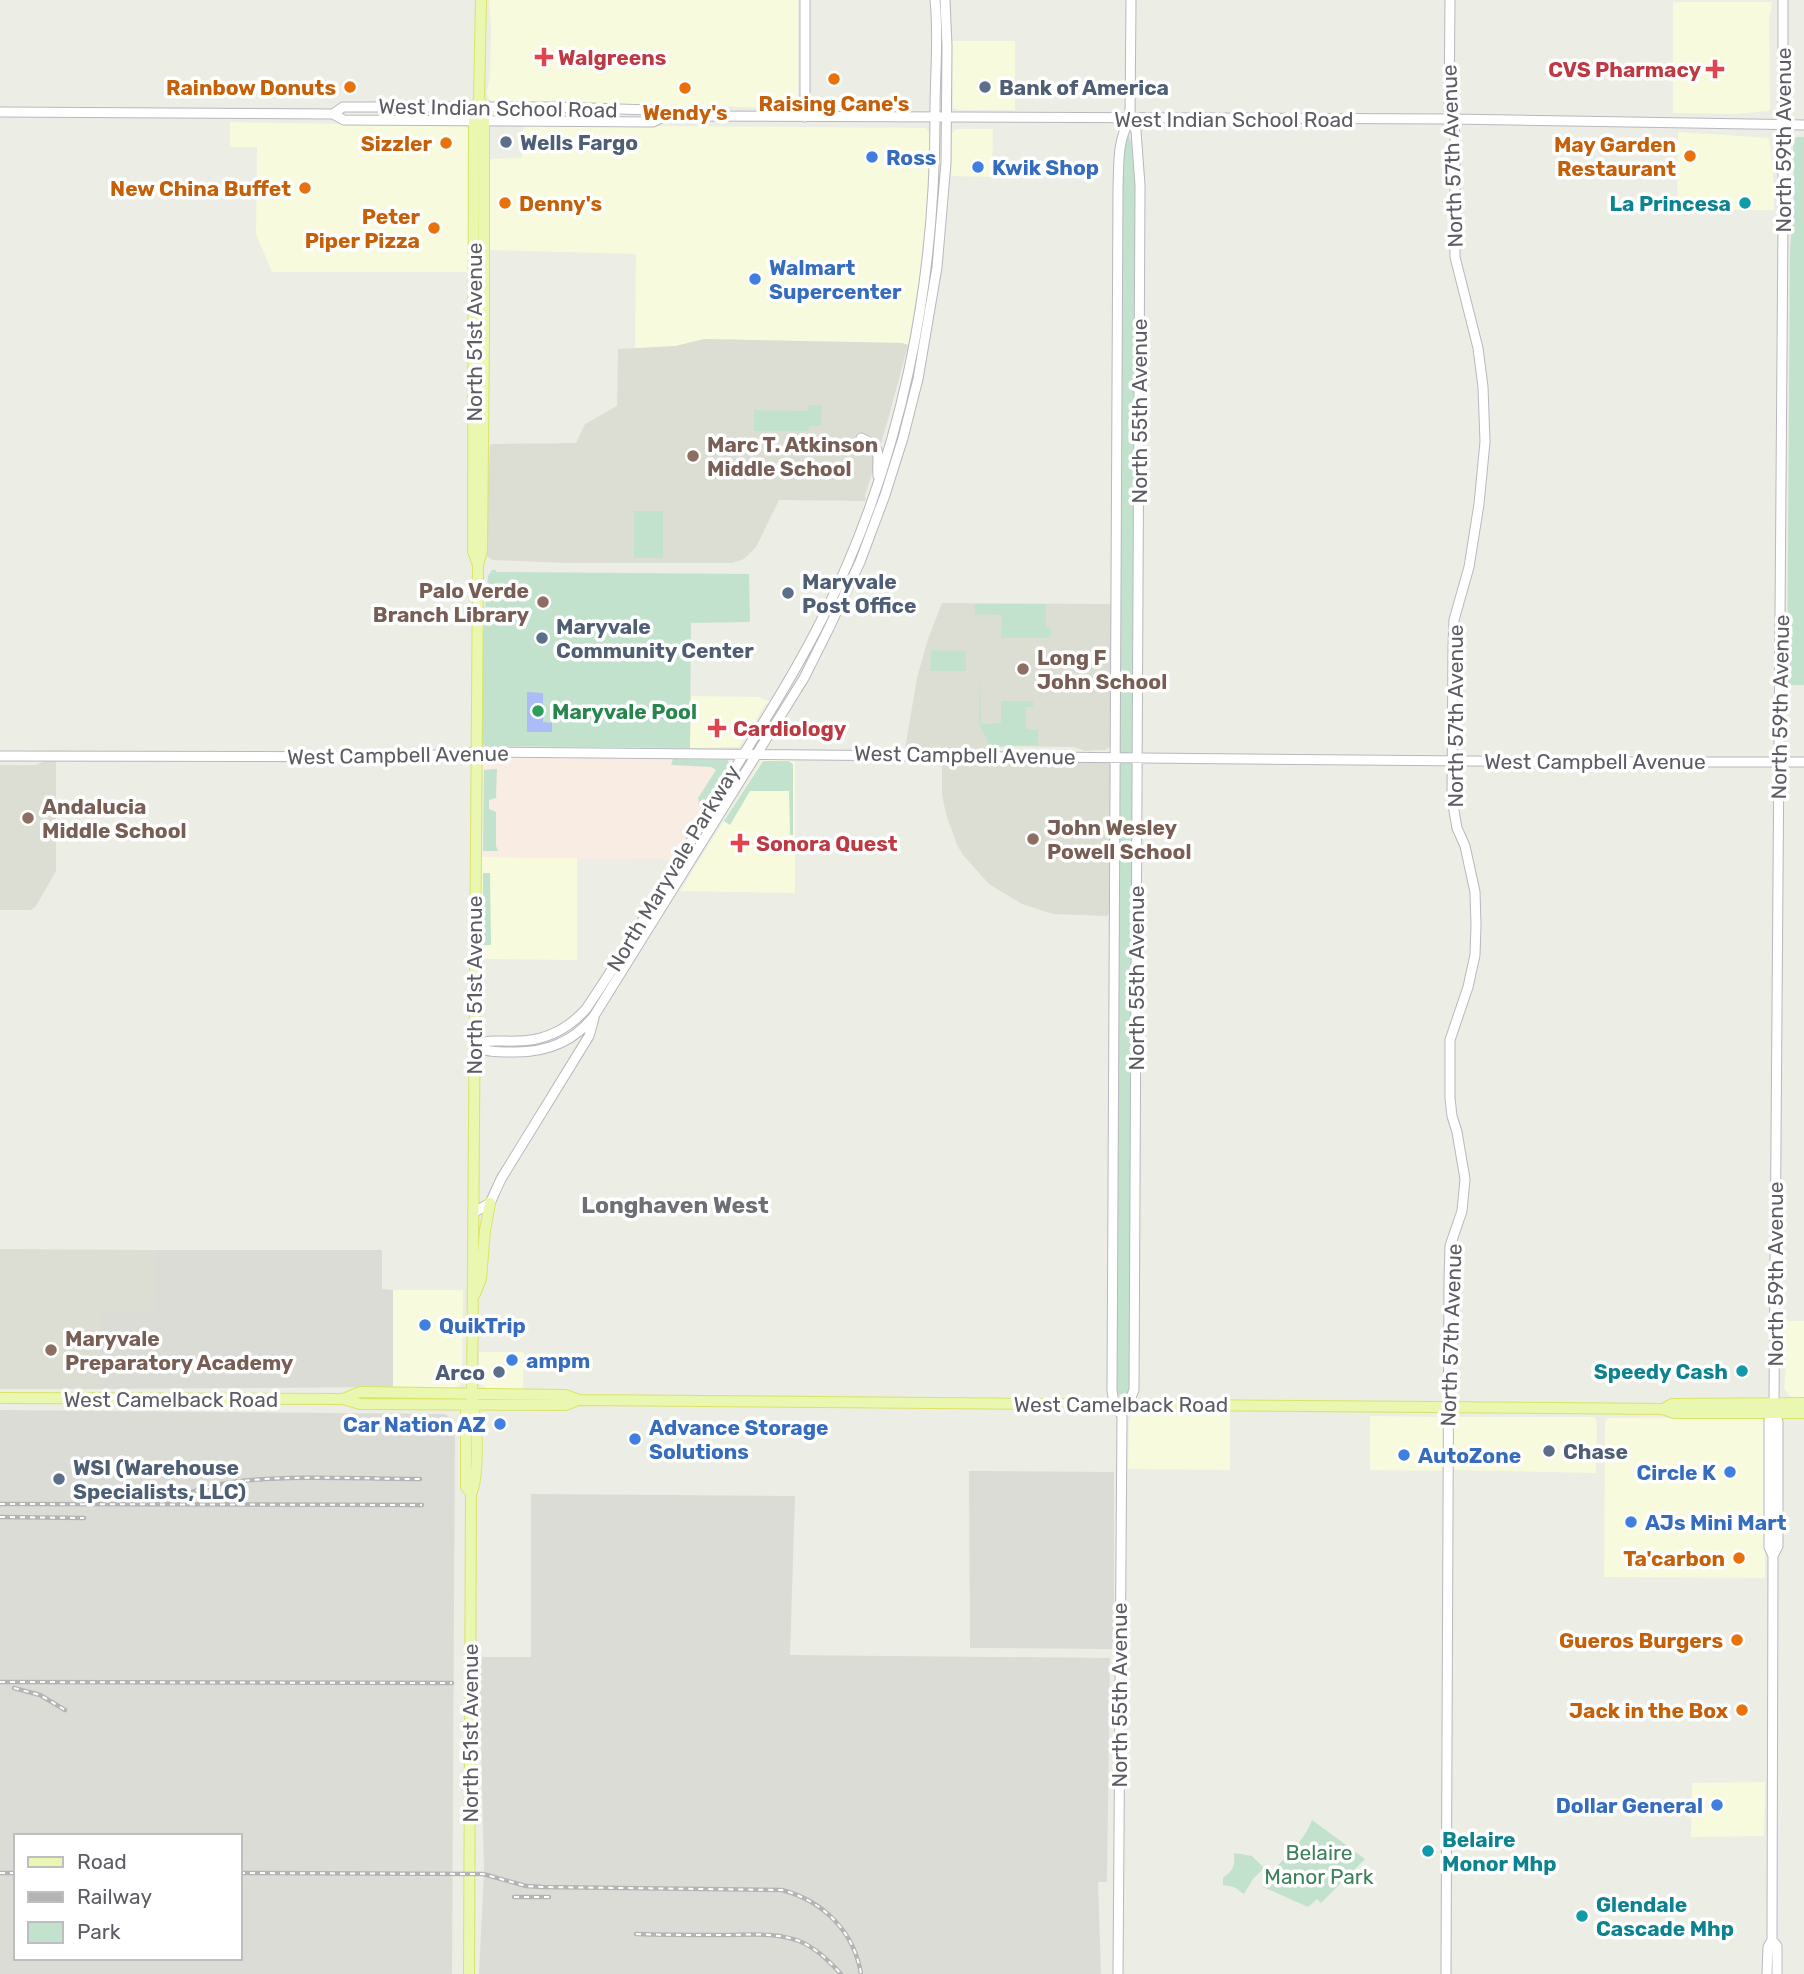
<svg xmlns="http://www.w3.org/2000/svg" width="1804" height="1974" viewBox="0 0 1804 1974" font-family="Rubik,sans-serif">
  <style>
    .commercial { fill: #f7fadc }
    .industrial { fill: #dcdcd7; fill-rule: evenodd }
    .education { fill: #dcddd3 }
    .medical { fill: #f9ece2 }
    .green { fill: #c3e2ce }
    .water { fill: #abbcf6 }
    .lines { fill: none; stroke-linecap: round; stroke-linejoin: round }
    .secondary-casing { stroke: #b8b8bf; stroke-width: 11 }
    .primary-casing { stroke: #dbe368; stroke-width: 12 }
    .secondary { stroke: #fff; stroke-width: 9 }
    .primary { stroke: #eaf7b0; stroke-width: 10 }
    .rail-casing { stroke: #b4b4b5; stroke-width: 4.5 }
    .rail { stroke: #fff; stroke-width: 2; stroke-dasharray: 5; stroke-linecap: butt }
    .health-dot { fill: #e0444e; stroke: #fff; stroke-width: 2.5 }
    .food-dot { fill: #e8710a; stroke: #fff; stroke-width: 2.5 }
    .service-dot { fill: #5c6f8a; stroke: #fff; stroke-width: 2.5 }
    .shop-dot { fill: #3f7fe0; stroke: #fff; stroke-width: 2.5 }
    .culture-dot { fill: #0f9aa8; stroke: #fff; stroke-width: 2.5 }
    .education-dot { fill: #8d6e63; stroke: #fff; stroke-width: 2.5 }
    .leisure-dot { fill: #2e9e5b; stroke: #fff; stroke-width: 2.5 }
    .labels { text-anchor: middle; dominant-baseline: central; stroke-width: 7; stroke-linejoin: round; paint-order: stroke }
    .health-label { font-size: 21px; font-weight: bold; fill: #be3a42; stroke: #fff; text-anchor: start }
    .food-label { font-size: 21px; font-weight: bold; fill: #c56008; stroke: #fff; text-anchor: end }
    .service-label { font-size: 21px; font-weight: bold; fill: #4e5e75; stroke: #fff; text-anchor: start }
    .street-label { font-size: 21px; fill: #5c5d63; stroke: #fff }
    .shop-label { font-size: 21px; font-weight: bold; fill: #366cbe; stroke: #fff; text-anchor: start }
    .culture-label { font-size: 21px; font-weight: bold; fill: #0d838f; stroke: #fff; text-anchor: end }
    .education-label { font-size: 21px; font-weight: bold; fill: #785e54; stroke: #fff; text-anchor: start }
    .leisure-label { font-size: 21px; font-weight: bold; fill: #27864d; stroke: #fff; text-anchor: start }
    .park-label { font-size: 21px; fill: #3e8158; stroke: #fff }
    .neighbourhood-label { font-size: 23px; font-weight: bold; fill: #6d6f75; stroke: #fff }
  </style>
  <rect width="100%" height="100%" fill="#ecede5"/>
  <path class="commercial" d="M489,0h309v101l-3,6 -6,1 -297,-6 -4,-4 -1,-6 3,-16 1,-48z
    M1673,2h99l-3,18 1,88 -2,3 -33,3 -62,-1z
    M952,41h63v69h-56l-6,-2z
    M230,122l232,4 6,2 2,5 -2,34 2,11v94h-198l-16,-38 1,-87h-27z
    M523,125l403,3 4,7 -3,71 -8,73 -11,66 -6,-2 -198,-4 -28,7 -41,3 1,-95 -147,-4 -1,-91 34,-1z
    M956,129h37l-1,48 -41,-1 1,-43z
    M1678,132l91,6 4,30 1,42h-92l-5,-6z
    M691,696l68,1 11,5 -4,2 -27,43 -49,1z
    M762,760h27l6,2v131l-115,-2z
    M482,857l95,1v102l-95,-1z
    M393,1290h70l-1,92 -2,4 -4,2 -63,-1z
    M1784,1321h20v79l-15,-4 -5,-8 2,-21z
    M479,1352h45l-1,37 -36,-1 -6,-3 -2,-3z
    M1132,1414l98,1v55l-102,-1 1,-49z
    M1370,1416l70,1 3,6v48l-73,-1z
    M1456,1417h138l3,5 -1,51 -143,-3v-47z
    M1757,1417l5,2 3,6v153l-161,-1 1,-156 3,-3z
    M1765,1782l-1,54 -73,1 1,-54z"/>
  <path class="industrial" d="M155,1250h227v39l11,1v97l-292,2v-80l54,1z
    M0,1410l444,4 11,6 -3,554h-452zM16,1836h224v122h-224z
    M969,1471l145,1v175l-3,2 -141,-1z
    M531,1494l264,2 -5,159 320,3 -3,224h-9l3,92h-622l5,-102 -5,-215h52z"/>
  <path class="education" d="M704,339l198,4 6,2 -21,78 -22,73 1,5 -87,-1 -23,47 -12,12 -12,4h-164l-75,-3 -5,-3 -2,-4v-28l4,-79 2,-2 84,-1 9,-19 32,-18 1,-57 58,-3z
    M942,603l170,1 -2,143 -5,3 -20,1 -10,-4 -69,-1 -12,3h-89l12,-71 11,-39z
    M992,760l17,3 31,1 10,-3 60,2 2,2 -1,145 -4,6 -54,-2 -31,-10 -33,-20 -26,-29 -6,-10 -11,-31 -4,-20v-28l1,-2 7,-2 30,1z
    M45,761l11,1v109l-20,35 -5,4h-31v-145h35z
    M0,1249l155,1v60h-54v79h-101z"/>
  <path class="medical" d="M487,757l239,2 5,4 -59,98 -4,-2 -186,-2 1,-96z"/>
  <path class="green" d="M1128,133l3,8 5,35 -6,1214 -3,6h-7l-4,-4 5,-1198 3,-48z
    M1797,137h7v548h-17l3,-433 4,-60 -1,-47 1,-6z
    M809,405h13l-1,21h-12l-1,5h-54v-21l54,1z
    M634,511h29v47h-29z
    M492,570h4v2l253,2 1,48 -59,1 -1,125 -205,-2 -3,-2v-97l6,-71z
    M975,604h71v23l5,1v7l-3,3h-47l1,-23 -27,-1z
    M931,650l35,1v20h-36z
    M980,675l1,49 20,-1v-22h32v6h-7v22l12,1v15h-33l-17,3 -1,-9 -8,-15z
    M673,759l55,1 1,5 -25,40 -5,-3 -1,-4 18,-28 -5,-3 -40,-2z
    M763,761h26l4,3v71h-3l-1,-44h-39l-20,34 -6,-4z
    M494,769h3l-1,29 -7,2v9l7,3v34l2,5h-15l1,-81z
    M483,873h7l1,72h-8z
    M1312,1820l53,39 -44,44 -4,-4 -9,8 -45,-20v-8c18,-17 40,-35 49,-59z
    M1234,1853l18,3 12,12 -11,11 -9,15 -10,-7 -11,-2v-7c11,-8 12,-12 11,-25z"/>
  <path class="water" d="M527,692l16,1v29l9,1v9h-25z"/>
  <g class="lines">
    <defs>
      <path id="secondary" d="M805,0v117
        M0,112l333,2 11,6 309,2 12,-6
        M333,114l10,-7h212l96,3 14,6h27l760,3 352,6
        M861,438c24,10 15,17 17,38
        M0,756l410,1 66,-5 1111,10h217
        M474,1046c12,6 23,6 37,6 34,1 62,-9 83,-36l210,-338 25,-50 31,-66 25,-67 18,-57 15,-59 19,-112 9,-104 1,-117 -2,-46
        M474,1046c15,-8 27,-4 43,-5 28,0 51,-12 69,-32 43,-63 82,-130 122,-196 39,-66 82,-129 116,-198 78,-157 112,-331 111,-505 0,-37 4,-74 0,-110
        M473,1213l17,-10 11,-24 88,-143 5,-18
        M1126,1409l8,-19 6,-1205 -4,-54 -6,-12 1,-119
        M1773,1556l5,-10v-124l-3,-8 -1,-11 9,-1181v-222
        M1772,1940l5,6v28
        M1118,1974l4,-558 -8,-12 -2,-14 6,-1201c1,-25 -1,-48 12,-70
        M1446,1974l3,-693 1,-35 12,-35 3,-32 -8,-47 -5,-16 -2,-18v-58l18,-53 7,-32 1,-30 -1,-33 -10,-46 -8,-18 -5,-29 1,-154 1,-25 15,-53 10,-63 6,-62 -2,-55 -5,-39 -23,-91v-124l-6,-23 1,-110
        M1767,1974l1,-27 4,-7 1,-384 -4,-9v-126l6,-7"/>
      <path id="primary" d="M478,565l-5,-14 1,-444 5,-7
        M475,1294l6,-15 4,-49 5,-27
        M0,1398l343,1 17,5 206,1 12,-5
        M343,1399l17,-7 205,3 14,5 1084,9 11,4h130
        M1663,1409l9,-5 132,-1
        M471,1493l-5,-6v-75l6,-8
        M469,1974l2,-481c8,-12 7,-75 1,-89l6,-839 4,-14 2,-215v-229l-5,-7 2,-100"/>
    </defs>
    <use href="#secondary" class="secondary-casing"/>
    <use href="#primary" class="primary-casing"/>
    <use href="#secondary" class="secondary"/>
    <use href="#primary" class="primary"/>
    <defs>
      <path id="rail" d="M167,1499c24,-6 48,-16 74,-18 59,-6 119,-2 179,-2
        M0,1504l422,1
        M0,1517l84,1
        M0,1682l452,1
        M14,1688l26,7 25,15
        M0,1873h16
        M240,1873l243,1 43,12 16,1 240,3c41,11 72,41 79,84
        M514,1897h35
        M636,1934c29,1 58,1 87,1 25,0 52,-3 76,6 17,7 30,20 42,33"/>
    </defs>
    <use href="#rail" class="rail-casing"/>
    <use href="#rail" class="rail"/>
  </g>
  <g class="health-dot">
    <path d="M540.5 46.5h7v7h7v7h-7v7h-7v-7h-7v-7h7z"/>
    <path d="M1711.5 58.5h7v7h7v7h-7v7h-7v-7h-7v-7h7z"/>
    <path d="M713.5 717.5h7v7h7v7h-7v7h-7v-7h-7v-7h7z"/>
    <path d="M736.5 832.5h7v7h7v7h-7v7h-7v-7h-7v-7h7z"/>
  </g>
  <g class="food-dot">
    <circle cx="834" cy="79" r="7"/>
    <circle cx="350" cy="87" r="7"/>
    <circle cx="685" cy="88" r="7"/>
    <circle cx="446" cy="143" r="7"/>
    <circle cx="1690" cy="156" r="7"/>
    <circle cx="305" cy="188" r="7"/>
    <circle cx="505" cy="203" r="7"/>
    <circle cx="434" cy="228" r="7"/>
    <circle cx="1739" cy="1558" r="7"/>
    <circle cx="1737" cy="1640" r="7"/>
    <circle cx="1742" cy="1710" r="7"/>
  </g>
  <g class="service-dot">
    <circle cx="985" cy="87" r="7"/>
    <circle cx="506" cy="142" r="7"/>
    <circle cx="788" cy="593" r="7"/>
    <circle cx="542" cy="638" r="7"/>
    <circle cx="499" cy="1372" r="7"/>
    <circle cx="1549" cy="1451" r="7"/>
    <circle cx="59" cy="1479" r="7"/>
  </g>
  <g class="shop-dot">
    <circle cx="872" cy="157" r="7"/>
    <circle cx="978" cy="167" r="7"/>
    <circle cx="755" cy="279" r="7"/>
    <circle cx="425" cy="1325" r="7"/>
    <circle cx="512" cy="1360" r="7"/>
    <circle cx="500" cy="1424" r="7"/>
    <circle cx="635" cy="1439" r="7"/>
    <circle cx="1404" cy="1455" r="7"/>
    <circle cx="1730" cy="1472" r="7"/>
    <circle cx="1631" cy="1522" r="7"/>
    <circle cx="1717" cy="1805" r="7"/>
  </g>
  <g class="culture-dot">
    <circle cx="1745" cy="203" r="7"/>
    <circle cx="1742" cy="1371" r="7"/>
    <circle cx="1428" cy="1851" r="7"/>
    <circle cx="1582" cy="1916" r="7"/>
  </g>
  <g class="education-dot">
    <circle cx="693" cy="456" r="7"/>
    <circle cx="543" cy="602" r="7"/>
    <circle cx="1023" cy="669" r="7"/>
    <circle cx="28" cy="818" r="7"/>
    <circle cx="1033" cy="839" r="7"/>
    <circle cx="51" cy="1350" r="7"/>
  </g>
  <circle class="leisure-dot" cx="538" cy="711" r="7"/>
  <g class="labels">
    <g class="health-label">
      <text x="558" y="57">Walgreens</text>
      <text x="1701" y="69" text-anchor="end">CVS Pharmacy</text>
      <text x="733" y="728">Cardiology</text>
      <text x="756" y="843">Sonora Quest</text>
    </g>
    <g class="food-label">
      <text x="336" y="87">Rainbow Donuts</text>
      <text x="834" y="103" text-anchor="middle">Raising Cane's</text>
      <text x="685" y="112" text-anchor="middle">Wendy's</text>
      <text x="432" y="143">Sizzler</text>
      <text x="1676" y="144">May Garden<tspan x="1676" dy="24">Restaurant</tspan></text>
      <text x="291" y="188">New China Buffet</text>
      <text x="519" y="203" text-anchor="start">Denny's</text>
      <text x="420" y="216">Peter<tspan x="420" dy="24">Piper Pizza</tspan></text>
      <text x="1725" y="1558">Ta'carbon</text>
      <text x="1723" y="1640">Gueros Burgers</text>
      <text x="1728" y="1710">Jack in the Box</text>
    </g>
    <g class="service-label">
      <text x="999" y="87">Bank of America</text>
      <text x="520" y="142">Wells Fargo</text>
      <text x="802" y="581">Maryvale<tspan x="802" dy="24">Post Office</tspan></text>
      <text x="556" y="626">Maryvale<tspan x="556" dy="24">Community Center</tspan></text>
      <text x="485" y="1372" text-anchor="end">Arco</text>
      <text x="1563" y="1451">Chase</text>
      <text x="73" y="1467">WSI (Warehouse<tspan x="73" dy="24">Specialists, LLC)</tspan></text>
    </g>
    <g class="street-label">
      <text transform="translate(498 108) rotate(1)">West Indian School Road</text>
      <text x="1234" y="119">West Indian School Road</text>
      <text transform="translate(1783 140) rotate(-90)">North 59th Avenue</text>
      <text transform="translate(1452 156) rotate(-92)">North 57th Avenue</text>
      <text transform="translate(474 332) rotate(-90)">North 51st Avenue</text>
      <text transform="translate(1139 411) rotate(-90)">North 55th Avenue</text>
      <text transform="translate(1780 707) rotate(-89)">North 59th Avenue</text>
      <text transform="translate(1455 716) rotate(-90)">North 57th Avenue</text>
      <text transform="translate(398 755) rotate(-1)">West Campbell Avenue</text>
      <text transform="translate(965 755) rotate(1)">West Campbell Avenue</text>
      <text x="1595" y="761">West Campbell Avenue</text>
      <text transform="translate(673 868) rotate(-59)">North Maryvale Parkway</text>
      <text transform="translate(1136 978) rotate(-90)">North 55th Avenue</text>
      <text transform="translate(474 985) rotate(-90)">North 51st Avenue</text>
      <text transform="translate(1775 1274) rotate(-90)">North 59th Avenue</text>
      <text transform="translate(1451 1335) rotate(-88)">North 57th Avenue</text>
      <text x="171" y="1399">West Camelback Road</text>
      <text x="1121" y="1404">West Camelback Road</text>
      <text transform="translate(1119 1695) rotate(-90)">North 55th Avenue</text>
      <text transform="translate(470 1733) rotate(-90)">North 51st Avenue</text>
    </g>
    <g class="shop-label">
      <text x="886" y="157">Ross</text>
      <text x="992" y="167">Kwik Shop</text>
      <text x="769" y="267">Walmart<tspan x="769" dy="24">Supercenter</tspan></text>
      <text x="439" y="1325">QuikTrip</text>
      <text x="526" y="1360">ampm</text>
      <text x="486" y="1424" text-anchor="end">Car Nation AZ</text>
      <text x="649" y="1427">Advance Storage<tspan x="649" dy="24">Solutions</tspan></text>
      <text x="1418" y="1455">AutoZone</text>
      <text x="1716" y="1472" text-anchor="end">Circle K</text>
      <text x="1645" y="1522">AJs Mini Mart</text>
      <text x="1703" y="1805" text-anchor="end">Dollar General</text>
    </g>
    <g class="culture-label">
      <text x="1731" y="203">La Princesa</text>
      <text x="1728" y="1371">Speedy Cash</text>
      <text x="1442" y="1839" text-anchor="start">Belaire<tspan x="1442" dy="24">Monor Mhp</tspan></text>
      <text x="1596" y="1904" text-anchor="start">Glendale<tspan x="1596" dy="24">Cascade Mhp</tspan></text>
    </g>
    <g class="education-label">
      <text x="707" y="444">Marc T. Atkinson<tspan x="707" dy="24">Middle School</tspan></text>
      <text x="529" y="590" text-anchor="end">Palo Verde<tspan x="529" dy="24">Branch Library</tspan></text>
      <text x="1037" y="657">Long F<tspan x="1037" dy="24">John School</tspan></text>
      <text x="42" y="806">Andalucia<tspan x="42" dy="24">Middle School</tspan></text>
      <text x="1047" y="827">John Wesley<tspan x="1047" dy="24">Powell School</tspan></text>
      <text x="65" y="1338">Maryvale<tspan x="65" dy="24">Preparatory Academy</tspan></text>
    </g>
    <g class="leisure-label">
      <text x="552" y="711">Maryvale Pool</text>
    </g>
    <g class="park-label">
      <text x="1319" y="1852">Belaire<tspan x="1319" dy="24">Manor Park</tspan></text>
    </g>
    <g class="neighbourhood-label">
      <text x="675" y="1205">Longhaven West</text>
    </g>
  </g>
  <rect x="14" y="1834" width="228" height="126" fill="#ffffff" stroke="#bebec1" stroke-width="2"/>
  <rect x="28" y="1857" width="35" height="10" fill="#eaf7b0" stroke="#bebec1" stroke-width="2"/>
  <text x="77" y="1869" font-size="21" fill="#5c5d63">Road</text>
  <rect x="28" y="1892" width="35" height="10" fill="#b4b4b5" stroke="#bebec1" stroke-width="2"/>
  <text x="77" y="1904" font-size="21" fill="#5c5d63">Railway</text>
  <rect x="28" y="1922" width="35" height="21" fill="#c3e2ce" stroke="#bebec1" stroke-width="2"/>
  <text x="77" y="1939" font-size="21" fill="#5c5d63">Park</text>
</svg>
